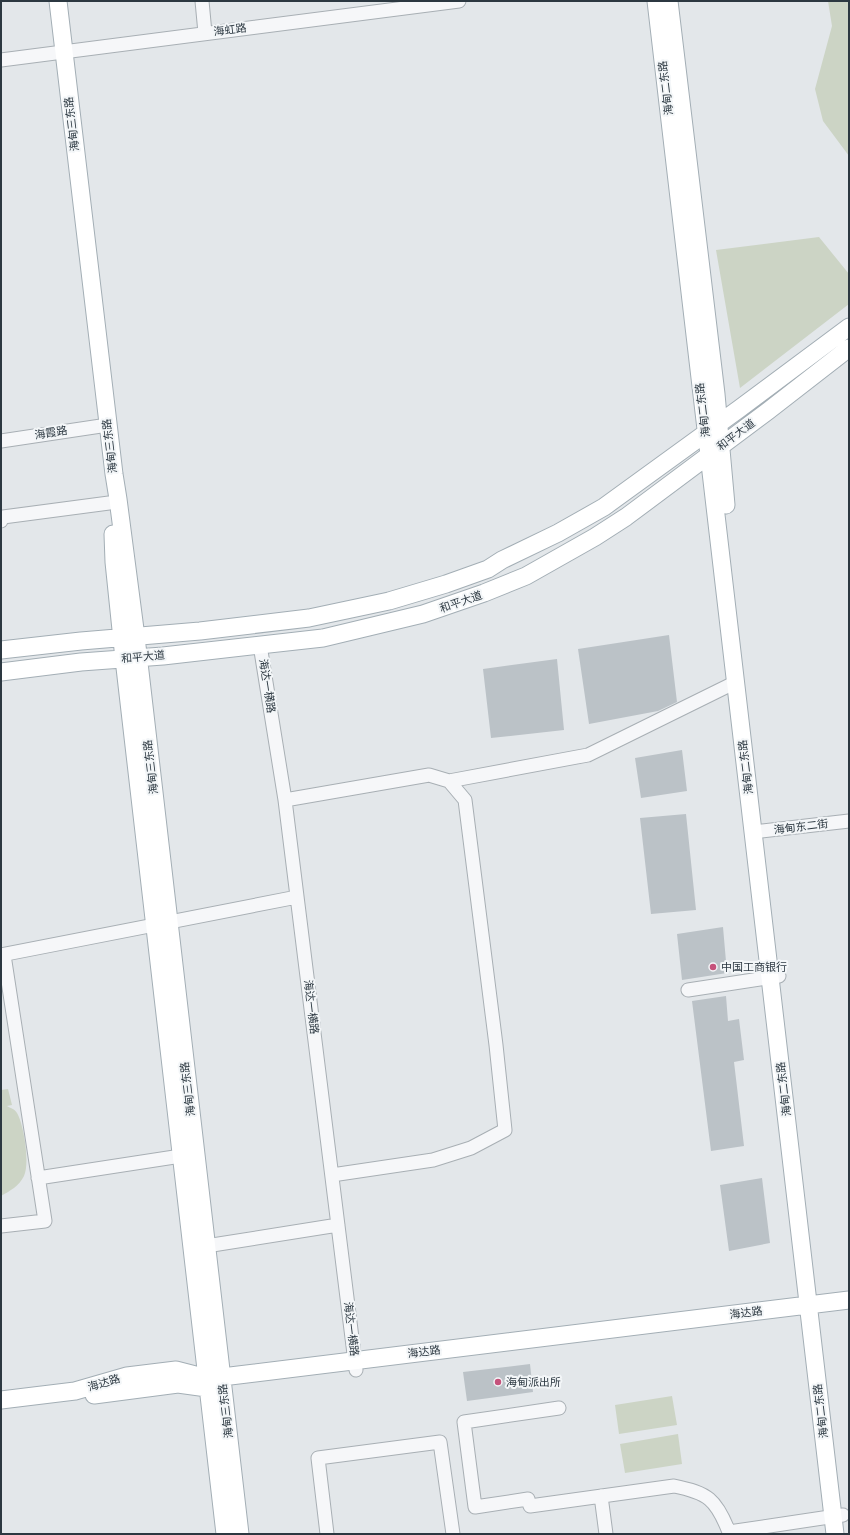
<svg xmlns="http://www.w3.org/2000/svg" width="850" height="1535" viewBox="0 0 850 1535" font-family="Signika,'Noto Sans SC',sans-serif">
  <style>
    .green { fill: #ccd4c5 }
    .building { fill: #bbc2c7 }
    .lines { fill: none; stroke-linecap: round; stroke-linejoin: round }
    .minor-casing { stroke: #a8afb4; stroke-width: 15 }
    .major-casing { stroke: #a3aeb5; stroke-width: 19 }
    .minor { stroke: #f6f7f9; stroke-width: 13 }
    .major { stroke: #fff; stroke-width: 17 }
    .poi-dot { fill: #c5527b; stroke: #f3f6f8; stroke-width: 1.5 }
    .labels { text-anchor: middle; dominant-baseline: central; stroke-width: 4; stroke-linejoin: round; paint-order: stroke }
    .street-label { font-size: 11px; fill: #2c3841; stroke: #f3f6f8 }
    .poi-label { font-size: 11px; fill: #2c3841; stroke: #f3f6f8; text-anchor: start }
  </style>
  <rect width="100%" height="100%" fill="#e3e7ea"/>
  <path class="green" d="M828,1h21v155l-26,-35 -8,-32 17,-63z
    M819,237l30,37v30l-109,84 -24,-138z
    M8,1089l4,16 -5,1c3,2 8,3 10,7 7,12 13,50 7,63 -5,10 -14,15 -23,20v-106z
    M672,1396l5,29 -58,9 -4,-29z
    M678,1434l4,30 -57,9 -5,-29z"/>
  <path class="building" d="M669,635l8,67 -19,9 -69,13 -11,-75z
    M557,659l7,71 -73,8 -8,-69z
    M682,750l5,41 -46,7 -6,-40z
    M686,814l10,96 -45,4 -11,-96z
    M723,927l4,46 -45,7 -5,-46z
    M726,996l2,25 11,-2 5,41 -10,2 10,84 -33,5 -19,-150z
    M762,1178l8,65 -41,8 -9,-66z
    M530,1364l3,28 -66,9 -4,-29z"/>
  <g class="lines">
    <defs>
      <path id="minor" d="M202,1l3,32
        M1,60l458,-59
        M1,441l100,-15
        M1,521l2,-4 106,-14
        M260,645l25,155 71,570
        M449,781l139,-26 148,-73
        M285,800l144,-25 20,6 16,19 31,245 9,85 -34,18 -38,12 -101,15
        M753,832l96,-11
        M1,955l296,-58
        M688,990l91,-14
        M38,1178l143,-22
        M1,1226l44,-5 -41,-266
        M206,1246l132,-21
        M559,1408l-95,14 11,85 53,-8 2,7 144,-20c34,7 42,13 55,46l114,-17
        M601,1496l5,38
        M327,1534l-9,-76 122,-16 13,92"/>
      <path id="major" d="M58,1l56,473 4,25 18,138 104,897
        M656,1l179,1533
        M669,1l47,393 10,111
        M113,534l1,28 10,97 101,875
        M1,650l80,-9 119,-10 109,-13 80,-17 57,-17 42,-15 14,-9 56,-27 46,-26 135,-98 110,-82
        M1,672l80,-10 82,-6 160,-18 100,-24 61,-21 42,-17 69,-39 31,-20 142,-106 81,-63
        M94,1395l84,-11 29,4
        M1,1400l74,-9 52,-15 49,-6 31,8 15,-1 627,-77"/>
    </defs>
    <use href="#minor" class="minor-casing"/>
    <use href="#major" class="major-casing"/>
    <use href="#minor" class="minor"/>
    <use href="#major" class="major"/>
  </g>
  <g class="poi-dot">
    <circle cx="713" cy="967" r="4"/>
    <circle cx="498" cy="1382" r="4"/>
  </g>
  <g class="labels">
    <g class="street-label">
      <text transform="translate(230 30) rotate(-7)">海虹路</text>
      <text transform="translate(666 88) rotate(-97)">海甸二东路</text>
      <text transform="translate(72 124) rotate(-97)">海甸三东路</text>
      <text transform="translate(703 410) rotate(-97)">海甸二东路</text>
      <text transform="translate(51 433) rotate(-9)">海霞路</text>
      <text transform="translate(736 435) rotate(-37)">和平大道</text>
      <text transform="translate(110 446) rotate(-97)">海甸三东路</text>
      <text transform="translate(461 602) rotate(-19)">和平大道</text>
      <text transform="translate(143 657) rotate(-5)">和平大道</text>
      <text transform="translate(267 686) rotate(81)">海达一横路</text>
      <text transform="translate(151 767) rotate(-97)">海甸三东路</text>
      <text transform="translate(746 767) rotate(-97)">海甸二东路</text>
      <text transform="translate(801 827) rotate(-7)">海甸东二街</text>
      <text transform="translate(311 1007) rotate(83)">海达一横路</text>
      <text transform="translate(188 1089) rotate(-97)">海甸三东路</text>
      <text transform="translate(784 1089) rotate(-97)">海甸二东路</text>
      <text transform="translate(746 1313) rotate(-7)">海达路</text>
      <text transform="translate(351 1329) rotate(83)">海达一横路</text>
      <text transform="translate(424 1352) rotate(-7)">海达路</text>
      <text transform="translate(104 1383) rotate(-16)">海达路</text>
      <text transform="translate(226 1411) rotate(-97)">海甸三东路</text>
      <text transform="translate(821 1411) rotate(-97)">海甸二东路</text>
    </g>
    <g class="poi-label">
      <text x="721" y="967">中国工商银行</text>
      <text x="506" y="1382">海甸派出所</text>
    </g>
  </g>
  <rect width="850" height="1535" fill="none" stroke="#2c3841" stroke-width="4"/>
</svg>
